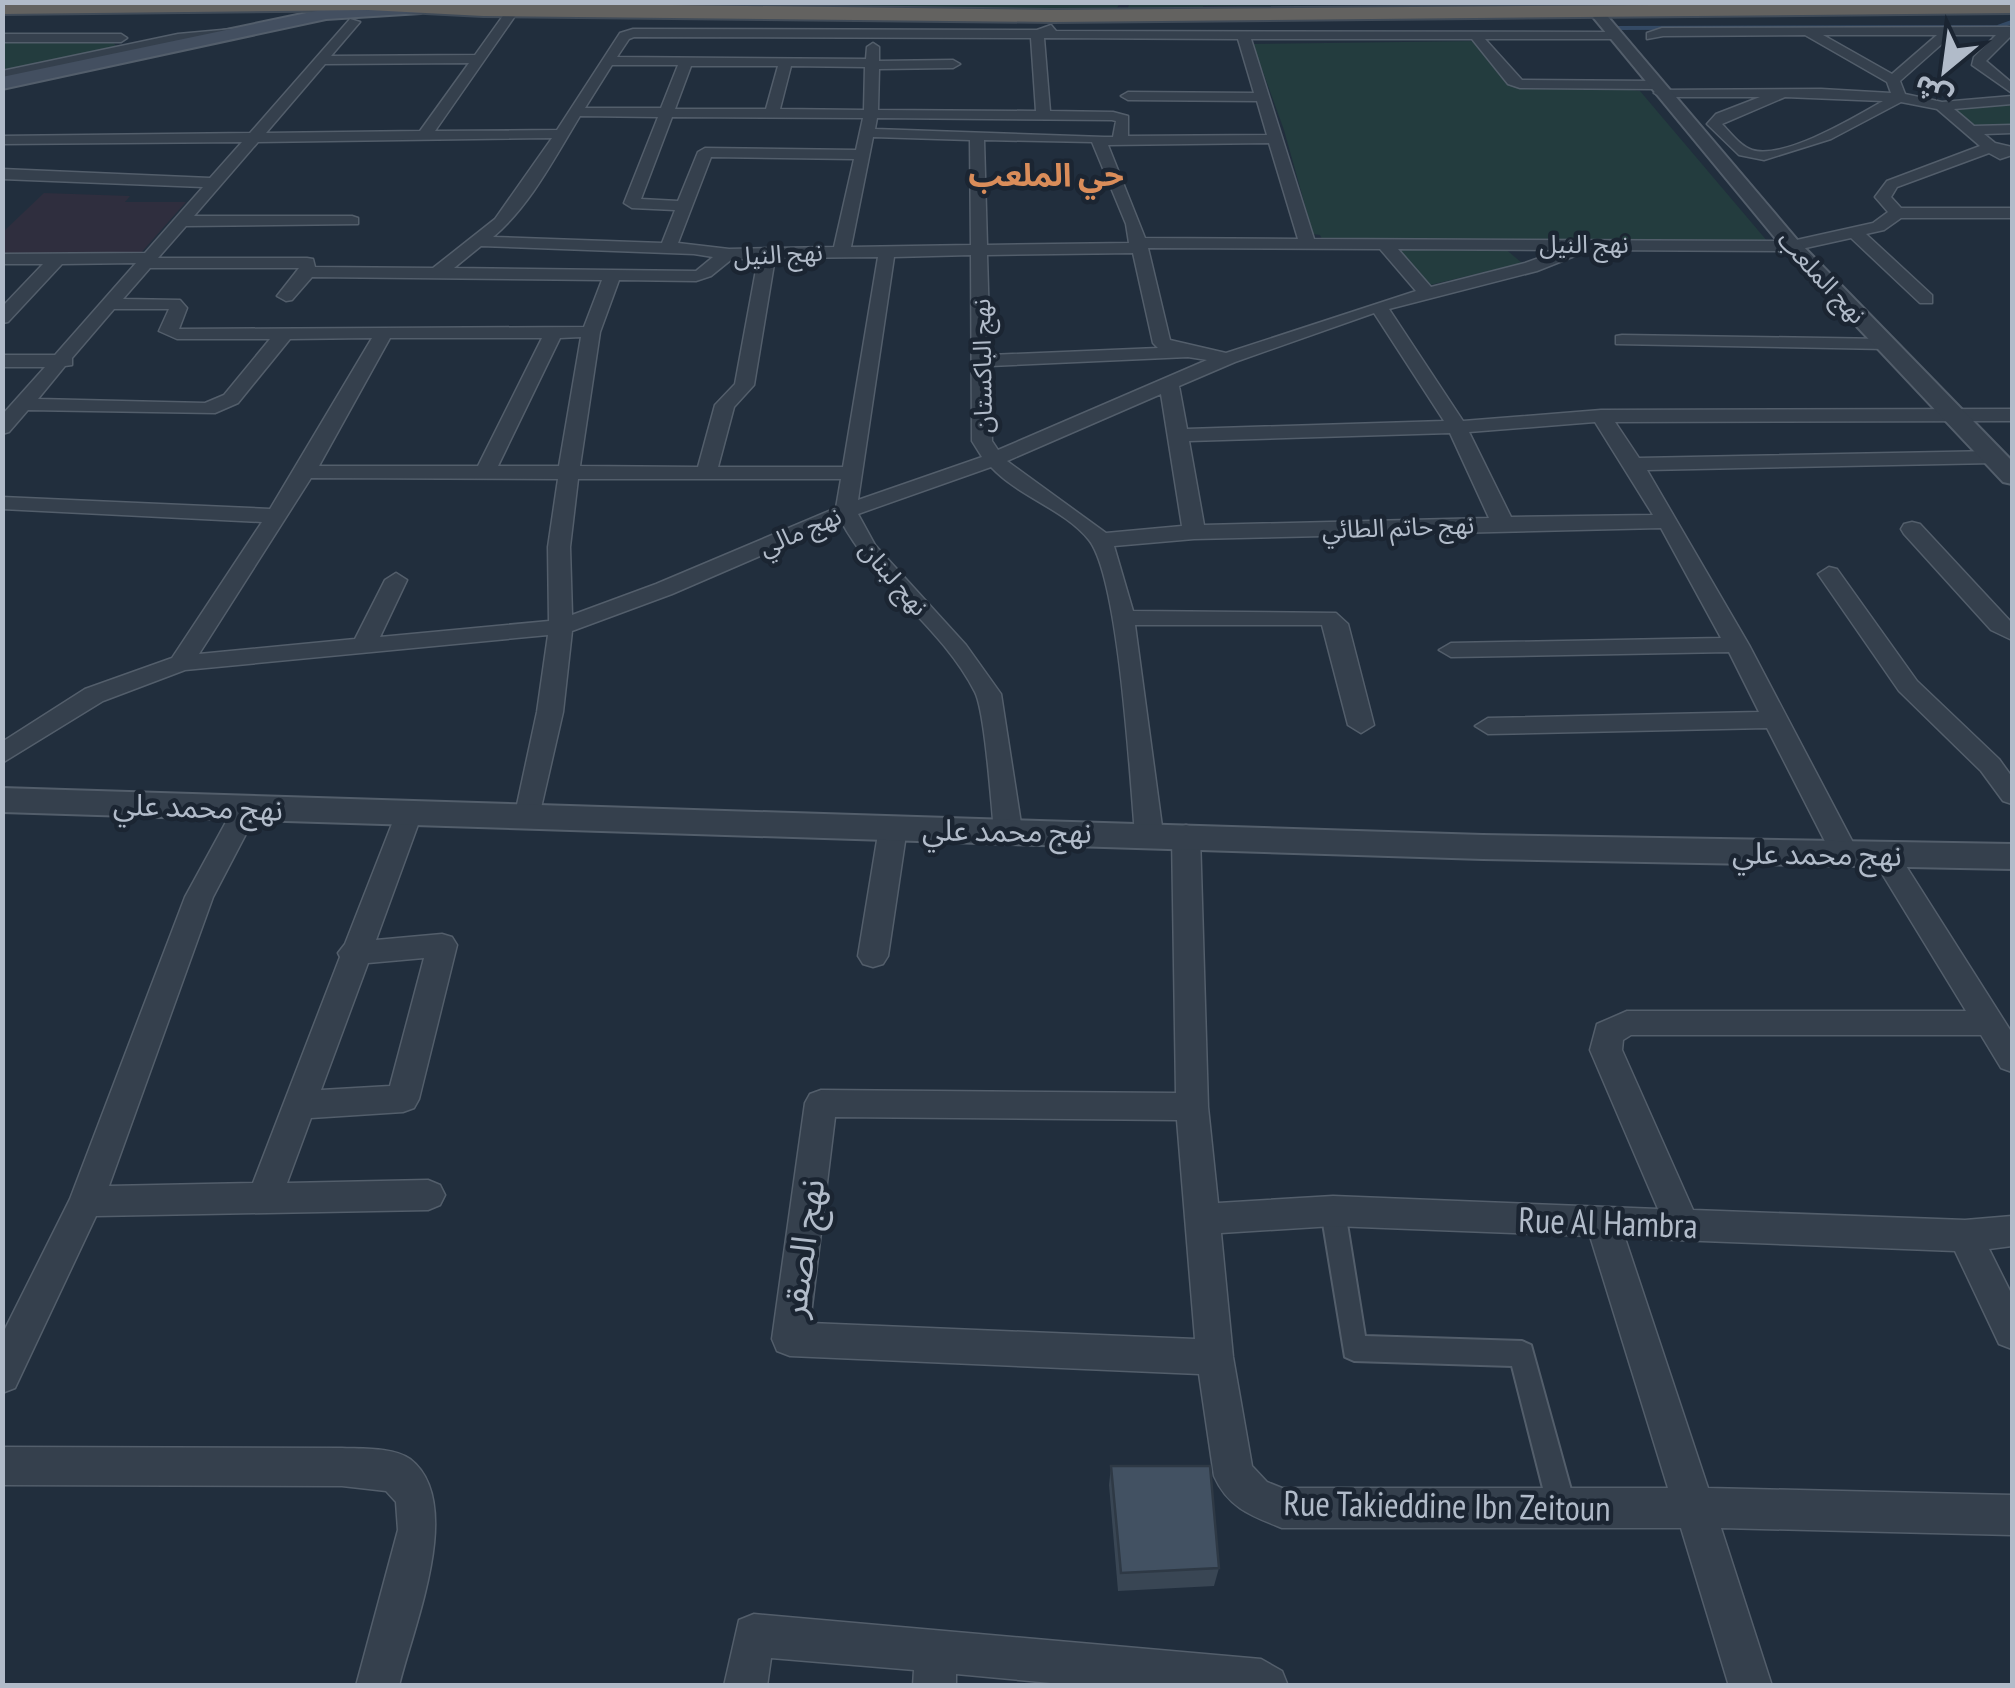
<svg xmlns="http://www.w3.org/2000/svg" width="2015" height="1688" viewBox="0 0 2015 1688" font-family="'PT Sans Narrow','Noto Sans Arabic',sans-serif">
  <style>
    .medical { fill: #2f2e3e }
    .green { fill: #233c3e }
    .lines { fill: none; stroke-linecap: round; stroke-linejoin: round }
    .stream { stroke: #344a65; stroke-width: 4 }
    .pedestrian-casing { stroke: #535e6b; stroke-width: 4 }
    .minor-casing { stroke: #535e6b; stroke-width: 3 }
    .tertiary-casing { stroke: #535e6b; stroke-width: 4 }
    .secondary-casing { stroke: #535e6b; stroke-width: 4 }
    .trunk-casing { stroke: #404b58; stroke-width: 4 }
    .pedestrian { fill: #35404d; fill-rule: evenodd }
    .minor { fill: #35404d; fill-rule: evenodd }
    .tertiary { fill: #35404d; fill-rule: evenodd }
    .secondary { fill: #434f60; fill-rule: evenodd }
    .trunk { fill: #636260; fill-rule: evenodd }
    .wall { fill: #394654 }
    .building { fill: #425162; stroke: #2e3945; stroke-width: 2.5 }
    .labels { text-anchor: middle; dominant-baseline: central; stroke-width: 9; stroke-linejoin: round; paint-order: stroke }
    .far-street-label { font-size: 25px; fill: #b1bbc9; stroke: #1b2532 }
    .street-label { font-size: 30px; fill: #b1bbc9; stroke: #1b2532 }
    .far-district-label { font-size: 32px; font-weight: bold; fill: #da8d5a; stroke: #1b2532 }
    .near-street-label { font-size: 35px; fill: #b1bbc9; stroke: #1b2532 }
  </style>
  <rect width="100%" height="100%" fill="#212e3d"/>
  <path class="medical" d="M44,193l86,3 -5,6h61l-47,53 -136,1v-24z"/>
  <path class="green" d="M532,2l588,1 -5,8 -586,-3z
    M1130,2h229l1,3 -157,1 1,6 -78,1z
    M111,40l6,7 -114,24 -1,-30z
    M1477,41l35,46h93l35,4 128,151 -446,-3 -2,-4 -7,-1 -29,-104 -31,-86z
    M2012,105v21h-39l-25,-19z
    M1394,246l109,1 19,16 -96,23z"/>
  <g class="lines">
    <path class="stream" d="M1617,28l381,-1 14,-5"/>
    <defs>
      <path id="pedestrian" d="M1333,1200l9,3 3,8 20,125 157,5 9,4 45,163 -4,10 -10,4 -10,-4 -4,-10 -36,-142 -158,-5 -9,-4 -24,-146 3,-8z"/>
      <path id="minor" d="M505,13l10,3 -80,115 122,-1 63,-97 13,-4 404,1 14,-5 5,6 551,1 4,1v6h-126l37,41 132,1 7,4 -7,4 -134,-1 -12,-4 -36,-45h-221l63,200 478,2 81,-18 15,-11 -13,-15 12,-16 93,-35 -43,-37 -36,-7 -70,37 -67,21 -25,-5 -32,-31 9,-10 44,-17h-99l-7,-4 2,-3 165,-1 70,4 -4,-11 -82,-47 -142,1 -16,3v-6l15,-5 350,-1v8l-26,26 26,22v10l-40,-28 2,-8 22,-22h-44l-52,46 5,13 37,8 70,-6v8l-58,5 20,17 38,-1v8l-28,1 11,9 17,4v8l-12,4 -11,-6 -92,34 -6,10 10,11h111v10h-111l-17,12 -18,4 66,61v8h-12l-69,-65 -59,13 -202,-1 -53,21 -148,38 74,112 138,-11 411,-1v12l-397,1 24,36 355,-7 10,6 -10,6 -347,7 102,175 110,209 -4,7h-20l-68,-133 -279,6 -13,-8 13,-8 271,-6 -30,-60 -278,5 -12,-7 12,-7 270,-5 -60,-110 -467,11 -80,7 19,65 203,2 12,11 26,101 -13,8 -13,-8 -26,-100h-187l28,209 -4,7h-20l-4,-7c-5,-57 -16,-256 -46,-294 -25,-31 -70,-43 -98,-73l-133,47 17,31 91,100 35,49 21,136 -4,7h-20l-4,-7c-3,-29 -9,-118 -19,-138 -33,-65 -100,-107 -134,-171l-169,73 -100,37 -9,81 -25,109h-20l-3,-7 22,-102 11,-77 -363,35 -82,31 -101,62v-21l83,-53 87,-31 90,-136 -260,-13v-12l268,12 102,-171 -82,1 -52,64 -23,10 -187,-3 -19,22 -7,2v-19l43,-48h-43v-12h53l81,-92 -74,1 -54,58 -6,1v-16l41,-43h-41v-10l143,-1 58,-66 -201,-8v-10l208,9 32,-36 -240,2v-8l248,-3 100,-114 10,3 -29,34 144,-1zM1823,35h114l-45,39zM634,37l397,1 5,73 -158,-1 1,-41 74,-1 7,-4 -7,-4 -74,1v-14l-6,-4 -6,4 -1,12 -249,-2 12,-18zM1044,38l194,1 16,54 -126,-1 -7,4 7,4 129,1 10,34 -139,1v-20l-15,-4 -63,-1zM469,63l-49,68 -154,2 59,-69zM612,65h66l-17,43h-76zM691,66h87l-12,43h-91zM791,66l74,1 -1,43 -84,-1zM1785,97l98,4c-28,16 -99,59 -131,49 -12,-4 -22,-18 -30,-26zM580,116l78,1 -34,86 8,5 43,2 -13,33 -169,-6c37,-31 62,-80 87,-121zM672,117l191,1 -7,32 -151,-2 -7,4 -20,49 -37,-2zM877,118l235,2 4,1 -3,16h-9l-229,-8zM873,137l97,3 1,105 -120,2zM552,138l-57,81 -62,49 -118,-1 -2,-8 -6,-1h-149l28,-32 172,-2v-6l-6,-2h-158l64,-74zM984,140l108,2 34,82 3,19 -142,2zM1269,143l29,96 -153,-1 -37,-93zM711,157l143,2 -20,88 -105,2 -51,-6zM481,246l213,8 19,3 -17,14 -242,-3zM1148,248l232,1 36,42 -190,62 -56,-13zM1398,249l163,1 -36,13 -94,24zM1133,253l20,90 5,5 -168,7 -3,-100zM971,255l1,186 10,16 -124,43 36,-243zM878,257l-35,210h-125l16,-60 20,-22 21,-127zM732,259h26l-23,125 -20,21 -17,62 -118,-1 20,-134 19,-52 77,1 15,-5zM150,268h149l-22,28 9,5 6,-1 20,-23 290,3 -18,47 -405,2 8,-21 -7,-8 -57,-1zM114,309h55l-10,22 18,8h93l-46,56 -19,8 -167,-4 27,-33 7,-1v-7zM1374,313l70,108 -257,8 -8,-43 56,-24zM581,337l-22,129h-61l62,-128zM390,338h152l-64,128h-159zM1188,357l19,3 -209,90 -6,-9 -2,-75zM1161,394l21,132 -76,7 -99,-72zM1595,422l58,93 -142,2 -42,-85zM1450,433l39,85 -285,7 -15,-84zM311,478l247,1 -10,68 1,74 -169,16 27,-57 -11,-7 -11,7 -30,59 -156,15zM578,479h263l-5,29 -180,76 -84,31 -2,-68z
        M244,28v6l-4,1 -62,7 -176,37v-8l176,-37z
        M2,34h119l6,4 -6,4h-119z
        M1622,335l264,4 9,5 -9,5 -270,-5v-8z
        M1912,522l8,2 92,99v17l-21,-10 -87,-96 -3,-5 3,-5z
        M1829,567l8,2 80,112 82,78 13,18v27l-9,-3 -22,-30 -82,-80 -81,-117z
        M247,798l9,2 4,7 -47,90 -104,289 144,-3 87,-226 -2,-4 7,-9 52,-133 3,-7h20l3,7 -47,129 66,-6 10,3 5,8 -38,154 -5,9 -11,4 -92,6 -24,65 141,-3 12,5 5,10 -5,10 -12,5 -332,6 -81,172 -13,5v-58l68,-136 115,-302 53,-97zM424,958l-34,128 -69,4 47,-127z
        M893,818l10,3 4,7 -19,128 -5,8 -10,3 -10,-3 -5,-8 21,-128 4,-7z
        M1186,825l10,3 4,7 8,272 10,96 115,-7 325,13 -68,-159 7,-26 30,-13h339l-96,-157 4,-7h20l118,186v39l-11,-4 -20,-33h-350l-8,5 -1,10 71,160 272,10 47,-4v30l-23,3 23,46v54l-13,-5 -44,-93 -330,-13 83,250 304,7v40l-291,-7 51,158h-43l-48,-158h-399c-30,-12 -54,-20 -68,-52l-15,-102 -409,-18 -13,-5 -5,-12 33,-236 5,-9 11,-4 355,3 -4,-258 4,-7zM835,1117l342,3 18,219 -385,-16zM1333,1226l257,10 78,252h-386l-15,-6 -15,-16 -19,-109 -12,-124z
        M2,1447l340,1c20,1 51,-1 68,11 56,43 3,168 -11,227h-43l42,-156 -2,-28 -10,-11 -44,-5 -340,-1z
        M754,1614l507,45 21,12 6,15h-205l-127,-12v12h-43l1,-16 -143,-12 -4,28h-43l15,-66z"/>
      <path id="tertiary" d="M1593,11h10l196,231 213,219v23l-9,-2 -218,-232 -192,-233z
        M2,788l1481,47 529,9v25l-529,-10 -1481,-47z"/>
      <path id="secondary" d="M415,4l9,5 -3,4 -95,6 -324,70v-12l324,-68z"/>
      <path id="trunk" d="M2,2h451l600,8 959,-8v11l-959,9 -570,-6 -115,-6 -366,4z"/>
    </defs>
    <use href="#pedestrian" class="pedestrian-casing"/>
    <use href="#minor" class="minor-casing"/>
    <use href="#tertiary" class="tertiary-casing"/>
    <use href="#secondary" class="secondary-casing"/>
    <use href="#trunk" class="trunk-casing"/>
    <use href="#pedestrian" class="pedestrian"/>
    <use href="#minor" class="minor"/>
    <use href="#tertiary" class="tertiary"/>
    <use href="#secondary" class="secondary"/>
    <use href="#trunk" class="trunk"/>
  </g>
  <path class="wall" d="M1111,1466l108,102 -5,18 -96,5 -9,-106z"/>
  <path class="building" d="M1111,1466h99l9,102 -98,5z"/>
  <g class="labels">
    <g class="far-street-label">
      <text x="1584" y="244">نهج النيل</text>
      <text transform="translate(778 254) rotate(-3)">نهج النيل</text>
      <text transform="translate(1822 277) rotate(47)">نهج الملعب</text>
      <text transform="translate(982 366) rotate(-91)">نهج الباكستان</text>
      <text transform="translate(1398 527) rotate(-2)">نهج حاتم الطائي</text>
      <text transform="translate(800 531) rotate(-23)">نهج مالي</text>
      <text transform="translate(894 578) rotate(49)">نهج لبنان</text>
    </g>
    <g class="street-label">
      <text transform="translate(198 806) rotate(2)">نهج محمد علي</text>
      <text transform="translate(1007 830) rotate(1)">نهج محمد علي</text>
      <text transform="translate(1817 853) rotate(1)">نهج محمد علي</text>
    </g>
    <g class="far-district-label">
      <text x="1046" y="174">حي الملعب</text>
    </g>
    <g class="near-street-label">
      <text transform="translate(1608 1222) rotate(2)">Rue Al Hambra</text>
      <text transform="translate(802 1248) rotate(-82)">نهج الصقر</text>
      <text transform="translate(1447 1505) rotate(1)">Rue Takieddine Ibn Zeitoun</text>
    </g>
  </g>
  <rect width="2015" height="1688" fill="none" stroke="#b1bbc9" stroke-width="10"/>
  <g transform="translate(1945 70) rotate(209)" stroke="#1b2532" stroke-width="8" paint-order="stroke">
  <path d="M0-8L18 38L0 25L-18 38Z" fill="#b1bbc9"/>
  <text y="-15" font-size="28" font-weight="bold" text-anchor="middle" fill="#b1bbc9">ش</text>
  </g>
</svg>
